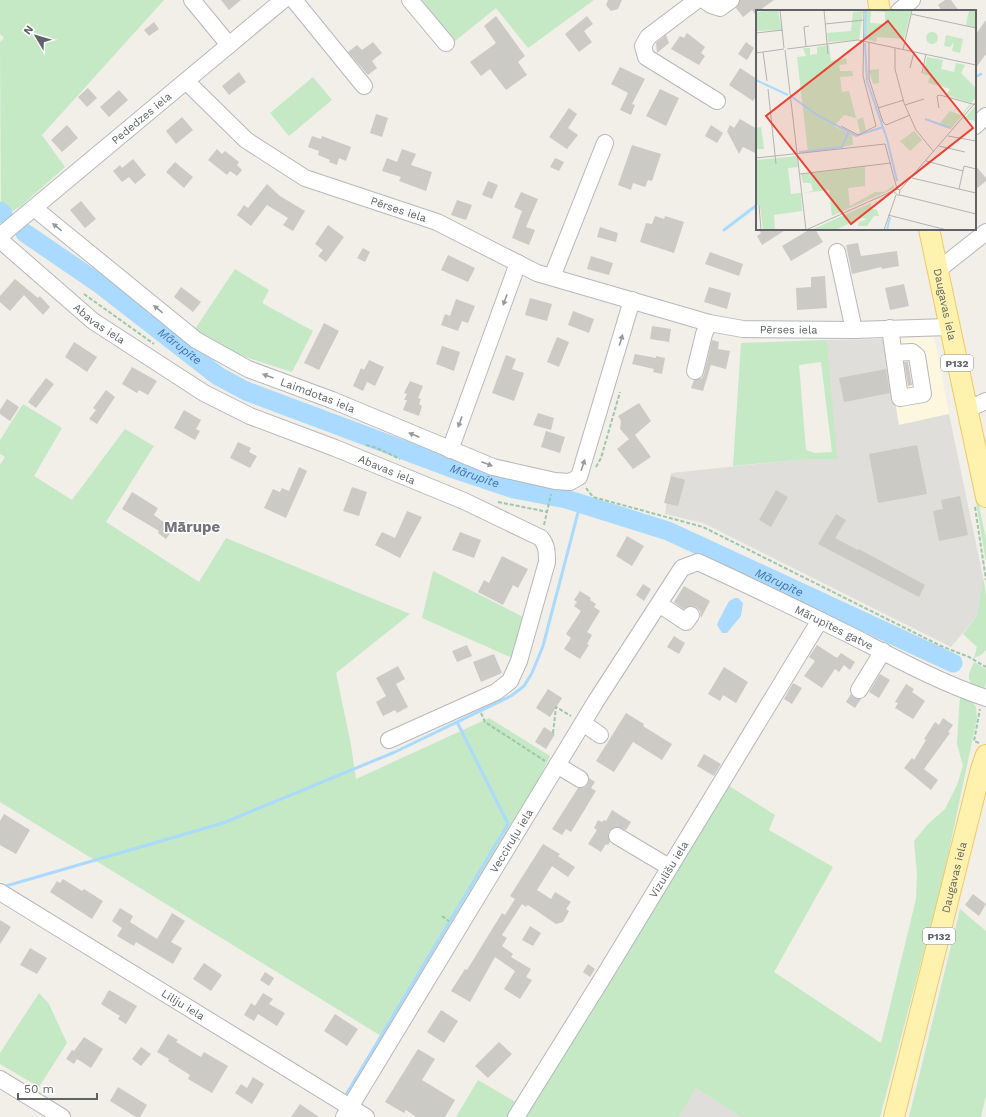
<svg xmlns="http://www.w3.org/2000/svg" width="986" height="1117" viewBox="0 0 986 1117" font-family="'Work Sans',sans-serif">
  <style>
    .commercial { fill: #fef7e0 }
    .industrial { fill: #e0deda }
    .green { fill: #c5e8c5; fill-rule: evenodd }
    .water { fill: #aadaff }
    .lines { fill: none; stroke-linecap: round; stroke-linejoin: round }
    .stream { stroke: #aadaff; stroke-width: 3 }
    .river { stroke: #aadaff; stroke-width: 19 }
    .building { fill: #cccac5 }
    .minor-casing { stroke: #b5b8bc; stroke-width: 18 }
    .major-casing { stroke: #f2c960; stroke-width: 22 }
    .path { stroke: #9cc7a9; stroke-width: 2; stroke-dasharray: 4 2; stroke-linecap: butt }
    .minor { stroke: #fff; stroke-width: 16 }
    .major { stroke: #fff2af; stroke-width: 20 }
    .oneway { fill: #979a9d }
    .labels { text-anchor: middle; dominant-baseline: central; stroke-width: 3; stroke-linejoin: round; paint-order: stroke }
    .shield { fill: #fff; stroke: #8f9295; stroke-width: 1 }
    .shield-label { font-size: 10px; font-weight: bold; fill: #5f6368 }
    .street-label { font-size: 11px; fill: #5f6368; stroke: #fff }
    .water-label { font-size: 12px; font-style: italic; fill: #4174aa; stroke: #fff }
    .district-label { font-size: 15px; font-weight: bold; fill: #70757a; stroke: #fff }
    .inset-river { fill: none; stroke: #aadaff; stroke-width: 2 }
    .inset-road { fill: none; stroke: #b3b3b1; stroke-width: 1 }
    .view { fill: #ea4335; fill-opacity: 0.15; stroke: #ea4335; stroke-width: 2 }
    .inset-edge { fill: none; stroke: #5f6368; stroke-width: 2 }
  </style>
  <rect width="100%" height="100%" fill="#f1efe8"/>
  <path class="commercial" d="M934,337l15,77 -50,11 -15,-86z"/>
  <path class="industrial" d="M884,339l15,86 50,-11 34,163 -6,39 -26,31 -248,-124 -38,-9 6,-41 124,-13 41,-1 -9,-119z
    M696,1088l45,29h-62z"/>
  <path class="green" d="M0,0h164l-122,135 23,32 -44,39 -20,12 -1,-176 4,-4 -4,-4z
    M422,0h172l-66,48 -32,-40 -41,33z
    M313,77l19,23 -43,36 -19,-23z
    M235,269l34,21 -7,13 51,28 -21,41 -59,-19 -38,-24z
    M941,335l3,4 42,200v24l-10,-61z
    M827,340l10,119 -42,1 -62,6 8,-123zM821,362l11,90 -17,1 -9,-3 -7,-85z
    M23,404l39,24 -28,48 38,24 53,-71 29,17 -48,76 93,60 27,-44 184,76 -74,59 15,72 5,34 133,-61 61,38 -31,67 -133,216 -386,-237v-337l5,-8 -5,-3v-14z
    M433,571l90,46 -11,41 -90,-40z
    M983,577l3,17v56l-5,5 -7,3 3,-11 -14,-13 14,-18z
    M974,662l12,7v12l-2,9 -12,-5c-6,-8 -2,-14 2,-23z
    M960,695l11,4 5,8 1,11 -34,161 -63,238h-139l-45,-29 -17,29h-155l202,-333 49,31 -6,15 64,37 -59,105 107,71 35,-144 1,-25 -3,-33 14,-17 17,-15 12,-24 6,-19 -6,-22z
    M960,909l26,22v164l-5,22h-72z
    M39,993l10,11 18,39 -28,44 -39,-23v-11z
    M478,1080l41,24 -8,13h-55z"/>
  <path class="water" d="M735,598h3l5,5 -2,13 -14,17h-5l-5,-8 1,-3 11,-21z"/>
  <g class="lines">
    <path class="stream" d="M975,77l6,-3
      M724,230l33,-25
      M6,886l217,-63 172,-71 116,-56 13,-10 8,-13 11,-27 37,-141
      M347,1093l161,-269 -51,-102"/>
    <g class="river">
      <path d="M0,211l3,3"/>
      <path id="s1" d="M25,233l76,52 117,91 28,15 211,79 57,19 52,10 102,32 285,132"/>
    </g>
  </g>
  <path class="building" d="M221,0h20l-12,10z
    M608,0h14l-4,9 -7,2 -5,-6z
    M740,0h34l-19,14 -3,-4 -9,7 -7,-9z
    M945,0h6l8,11h-17l-4,-6z
    M496,16l29,40 -7,6 9,13 -21,15 -16,-21 -9,7 -11,-14 26,-19 -12,-17z
    M587,16l6,8 -9,7 8,11 -13,10 -14,-18z
    M986,20v34l-11,15v-34z
    M154,22l5,7 -10,7 -5,-6z
    M687,33l18,14 -4,6 4,3 -6,9 -28,-16 9,-13 4,2z
    M666,35l3,8 -12,10 -1,-10z
    M373,42l9,11 -10,8 5,7 -9,7 -20,-23 9,-7 5,5z
    M746,42l8,6 -7,12 -9,-6z
    M620,67l25,12 -13,25 3,1 -4,10 -11,-5 8,-17 -17,-9z
    M740,68l17,11v16l-4,6 -24,-16z
    M239,72l7,10 -17,13 -7,-9z
    M88,88l9,10 -10,9 -9,-10z
    M660,89l19,9 -13,28 -20,-10z
    M119,90l9,10 -19,17 -9,-10z
    M569,108l8,6 -9,14 10,7 -11,14 -18,-12z
    M376,114l12,4 -6,19 -12,-4z
    M182,117l11,13 -17,14 -10,-13z
    M740,119l17,10v25l-14,-7 -4,7 -12,-23 3,-6 4,3z
    M67,125l11,13 -16,14 -11,-12z
    M711,125l12,8 -6,10 -12,-7z
    M312,136l9,3 1,-3 29,11 -5,14 -7,-3 -2,7 -8,-3 1,-2 -12,-5 1,-4 -11,-4z
    M632,145l29,9 -9,27 -4,-1 -3,7 -12,-4 -2,7 -13,-5z
    M217,149l5,5 3,-3 14,11 -2,3 5,5 -5,6 -7,-5 -3,4 -19,-15z
    M402,149l14,5 -5,11 21,7 -6,19 -27,-10 2,-4 -19,-6 5,-13 10,4z
    M555,158l9,4 -5,9 -9,-4z
    M133,159l13,16 -11,9 -6,-7 -7,5 -9,-11 7,-6 2,3z
    M175,162l18,15 -9,11 -18,-16z
    M975,165l11,13v3l-11,9z
    M488,181l10,4 -6,14 -10,-4z
    M267,184l13,12 25,15 -12,20 -10,-6 5,-7 -21,-13 -16,21 -14,-11 7,-10 4,3z
    M521,192l17,7 -12,28 9,3 -6,15 -17,-7 10,-27 -8,-4z
    M457,200l15,5 -6,15 -15,-5z
    M81,201l15,18 -11,9 -15,-18z
    M655,216l9,3 1,-3 19,6 -10,31 -34,-11 6,-19 6,1z
    M328,225l16,12 -18,25 -8,-6 5,-6 -8,-6z
    M600,227l18,6 -2,9 -19,-5z
    M758,229h29l-25,16 -5,-9 4,-3z
    M810,229h5l8,13 -32,19 -9,-15z
    M858,243l3,13 36,-5 2,15 -17,3 -1,-2 -29,7 -6,-29z
    M363,248l7,4 -5,10 -8,-4z
    M710,252l33,12 -4,12 -34,-12z
    M448,255l27,13 -7,14 -27,-12z
    M591,256l22,7 -4,12 -22,-6z
    M825,276l2,32 -30,2 -1,-22 15,-1v-10z
    M15,279l23,19 2,-2 10,11 -7,8 -19,-20 -14,16 -10,-9v-6z
    M904,284l5,22 -19,4 -5,-22z
    M181,287l20,15 -8,10 -19,-15z
    M709,287l22,6 -4,16 -23,-7z
    M530,298l22,6 -5,17 -22,-6z
    M456,299l19,7 -7,17 -6,-2 -4,10 -17,-6 4,-11 5,2z
    M573,311l21,8 -5,14 -21,-8z
    M324,323l15,8 -20,39 -15,-7z
    M652,326l19,3 -2,13 -19,-3z
    M557,337l12,5 -10,25 -12,-5z
    M712,340l7,2 -1,7 12,2 -4,18 -15,-4 -8,26 -12,-3 3,-8 8,-2 2,-4z
    M74,342l23,15 -10,15 -22,-15z
    M442,346l18,6 -6,19 -18,-7z
    M635,354l21,4v-2l9,2 -3,16 -9,-2 1,-3 -22,-5z
    M506,355l10,4 -4,10 12,4 -10,28 -22,-8z
    M369,360l15,7 -9,19 -8,-4 -4,9 -10,-5 8,-18 3,2z
    M904,362h4l4,23 -4,1z
    M132,367l25,14 -9,14 -9,-5 -2,3 -15,-9z
    M886,369l4,24 -46,9 -5,-24z
    M46,378l8,6 -18,24 -8,-6z
    M410,381l13,5 -5,12 3,1 -2,5 3,2 -3,10 -16,-6 4,-10h-3l3,-6 -3,-1z
    M106,390l9,7 -18,27 -8,-5 7,-9 -3,-2z
    M7,399l12,8 -9,14 -10,-7v-4z
    M639,403l12,18 -16,14 16,22 -18,12 -16,-20 12,-10 -9,-10 1,-8 -3,-5z
    M184,410l17,10 -5,9 4,2 -5,9 -21,-12z
    M538,413l16,5 -3,12 -18,-5z
    M546,431l19,6 -5,16 -19,-6z
    M238,442l13,6 -2,4 8,4 -7,12 -20,-10z
    M917,445l10,49 -49,9 -9,-49z
    M299,467l8,4 -21,47 -22,-10 9,-19 7,3 2,-4 7,3z
    M671,476l14,4 -7,26 -14,-3z
    M352,487l15,5 -8,24 -16,-5z
    M776,490l12,7 -17,30 -12,-7z
    M132,492l26,16 -4,7 19,14 -7,10 -8,-6 1,-2 -37,-22z
    M960,496l8,39 -29,6 -6,-30 10,-2 -2,-9z
    M407,511l15,6 -22,41 -25,-13 7,-13 13,6z
    M836,514l10,6 -11,18 23,12 1,-1 66,36 -6,12 -101,-53z
    M460,532l21,8 -7,18 -22,-8z
    M627,536l17,10 -12,20 -16,-10z
    M502,556l26,13 -10,19 -5,-3 -10,20 -25,-13 6,-12 5,3z
    M643,584l8,5 -7,12 -8,-6z
    M684,586l26,15 -9,17 -1,-7 -4,-4 -4,-1 -9,3 -9,-7z
    M580,591l11,7 -1,2 6,4 -2,3 6,4 -13,21 5,3 -5,9 2,1 -9,14 -16,-10 7,-11 -5,-4 15,-23 -7,-5 3,-4 -3,-2z
    M674,636l11,7 -6,11 -12,-7z
    M467,645l5,11 -15,6 -5,-11z
    M817,645l20,13 4,-5 14,9 -5,8 -6,-5 -5,7 -4,-3 -13,19 -18,-12 11,-15 -6,-4z
    M494,654l8,19 -21,9 -8,-20z
    M398,666l7,13 -9,5 12,23 -11,6 -2,-3 -12,6 -7,-14 10,-6 -10,-18z
    M724,667l24,15 -12,21 -13,-8 -3,6 -12,-7z
    M880,674l10,6 -11,18 -10,-6z
    M793,683l9,5 -10,16 -8,-5z
    M906,684l8,5 -2,3 13,9 -12,18 -18,-11 3,-5 -3,-1z
    M548,689l14,9 -12,19 -14,-9z
    M851,694l3,4 7,1 -6,9 -9,-6z
    M626,713l18,11 -1,2 29,18 -10,16 -29,-18 -19,30 -18,-11z
    M943,718l10,7 -5,7 2,1 -26,36 14,11 -7,10 -27,-22 8,-10 2,2 12,-20 -2,-1 11,-17 4,3z
    M544,727l11,7 -9,15 -11,-7z
    M704,754l17,10 -7,12 -17,-10z
    M589,778l6,4 -4,6 5,3 -25,41 -5,-3 -4,6 -10,-6 26,-41 7,-1 3,-3z
    M612,810l19,12 -5,8 -9,-3 -8,4 -1,5 2,6 -2,3 -2,-1 -5,8 -13,-8 9,-14 -3,-2 4,-8 4,2 2,-2 2,1z
    M4,814l26,16 -14,24 -16,-9v-24z
    M543,844l17,10 -2,2 17,11 -7,10 -16,-11 -15,24 14,9 4,-7 16,10 -5,7 3,2 -6,11 -7,2 -28,-19 -2,2 -4,-3 -20,31 5,3 -5,8 11,8 -2,3 20,12 -5,8 6,3 -12,19 -16,-10 11,-18 -20,-14 -25,45 -19,-11 14,-22 2,1 35,-57 3,2 10,-16 -5,-3z
    M63,879l19,12 2,-2 19,12 -11,18 -42,-27 7,-11 3,2z
    M973,894l13,10 -7,12 -14,-11z
    M120,908l13,8 -3,6 27,17 15,-26 13,8 -14,21 11,6 -9,16 -37,-22 -2,4 -17,-10 5,-8 -10,-7z
    M0,920l11,7 -11,17z
    M530,926l11,7 -8,13 -11,-6z
    M30,948l17,10 -10,16 -17,-9z
    M204,963l18,12 -11,16 -18,-12z
    M588,964l7,5 -5,8 -7,-5z
    M265,972l9,6 -5,8 -9,-6z
    M109,990l28,16 -11,18 -8,-5 2,-3 -19,-12z
    M263,993l10,6 -4,5 16,9 -8,13 -19,-12 -4,7 -10,-6 7,-12 4,3z
    M441,1010l17,11 -14,22 -17,-11z
    M335,1014l23,15 -11,17 -23,-15z
    M168,1034l10,6 -2,2 25,15 3,-5 24,14 -16,27 -24,-14 2,-4 -22,-14 1,-2 -12,-7z
    M84,1037l19,12 -12,19 -14,-9 -3,5 -8,-5 6,-9 2,1z
    M499,1042l13,12 -24,24 -13,-12z
    M141,1047l10,7 -10,12 -9,-7z
    M418,1049l17,10 -13,21 33,20 -10,17h-29l-10,-7 -2,3 -19,-11z
    M253,1077l11,7 -12,20 -17,-11 6,-9 6,4z
    M118,1087l29,18 -7,12h-4l-26,-16z
    M300,1104l19,13h-28z"/>
  <g class="lines">
    <defs>
      <g id="minor">
        <path d="M192,0l37,45"/>
        <path d="M294,0l70,86"/>
        <path d="M410,0l36,43"/>
        <path d="M697,0l-49,37 -5,9 3,11 71,44"/>
        <path d="M704,0l7,5 9,3 11,-8"/>
        <path d="M899,11l13,-11"/>
        <path id="s2" d="M186,81l60,59 59,38 132,44 100,51 172,50 34,6 111,1 95,-3"/>
        <path d="M975,126l11,-10"/>
        <path id="s3" d="M34,208l162,132 52,29 84,31 161,67 62,14 15,1 9,-5 53,-177"/>
        <path id="s4" d="M0,236l283,-236"/>
        <path id="s5" d="M0,240l93,81 111,72 46,23 85,32 129,53 77,37c6,8 6,14 6,24l-28,99 -9,20 -14,11 -107,48"/>
        <path d="M837,252l17,78"/>
        <path d="M938,270l48,-38"/>
        <path d="M552,277l53,-134"/>
        <path d="M890,328l10,70 23,-4 -6,-38 -5,-4 -18,1"/>
        <path d="M695,371l9,-37 5,-11"/>
        <path d="M968,409l18,-8"/>
        <path d="M450,450l68,-187"/>
        <path d="M659,604l27,18 5,-7"/>
        <path d="M859,690l24,-39"/>
        <path d="M583,723l17,12"/>
        <path d="M557,765l23,14"/>
        <path d="M617,836l52,31"/>
        <path id="s6" d="M0,892l366,225"/>
        <path d="M0,1079l62,38"/>
        <path id="s7" d="M344,1117l252,-416 86,-133 16,-6c52,24 104,49 156,75 43,22 87,46 132,61"/>
        <path id="s8" d="M516,1117l89,-143 215,-354"/>
      </g>
      <g id="major">
        <path d="M878,0l2,11"/>
        <path id="s9" d="M929,229l57,268"/>
        <path id="s10" d="M894,1117l87,-348 5,-14"/>
      </g>
    </defs>
    <use href="#minor" class="minor-casing"/>
    <use href="#major" class="major-casing"/>
    <path class="path" d="M84,294l70,50
      M366,445l11,3 23,11
      M596,467l5,-9 19,-66
      M586,488l7,9 110,30 238,119 28,11 17,10
      M498,502l50,10
      M975,507l11,73
      M544,525l7,-31
      M481,713l4,9 60,39
      M553,733l3,-26 15,9
      M979,743l-5,-2 6,-32
      M442,916l7,5"/>
    <use href="#minor" class="minor"/>
    <use href="#major" class="major"/>
  </g>
  <defs><path id="oneway-solid" d="M-6-.8H1V-3.2L6.5 0L1 3.2V.8H-6Z"/></defs>
  <g class="oneway">
    <use href="#oneway-solid" transform="translate(57 227) rotate(-141)"/>
    <use href="#oneway-solid" transform="translate(505 300) rotate(110)"/>
    <use href="#oneway-solid" transform="translate(158 309) rotate(-141)"/>
    <use href="#oneway-solid" transform="translate(621 340) rotate(-73)"/>
    <use href="#oneway-solid" transform="translate(268 376) rotate(-160)"/>
    <use href="#oneway-solid" transform="translate(460 422) rotate(110)"/>
    <use href="#oneway-solid" transform="translate(414 435) rotate(-157)"/>
    <use href="#oneway-solid" transform="translate(487 464) rotate(21)"/>
    <use href="#oneway-solid" transform="translate(583 465) rotate(-72)"/>
  </g>
  <g class="labels">
    <g class="shield">
      <rect x="941" y="355" width="32" height="16" rx="3"/>
      <rect x="923" y="928" width="32" height="16" rx="3"/>
    </g>
    <g class="shield-label">
      <text x="957" y="363">P132</text>
      <text x="939" y="936">P132</text>
    </g>
    <g class="street-label">
      <text stroke="none"><textPath href="#s4" startOffset="184">Pededzes iela</textPath></text>
      <text stroke="none"><textPath href="#s2" startOffset="253">Pērses iela</textPath></text>
      <text stroke="none"><textPath href="#s9" startOffset="77">Daugavas iela</textPath></text>
      <text stroke="none"><textPath href="#s5" startOffset="130">Abavas iela</textPath></text>
      <text stroke="none"><textPath href="#s2" startOffset="665">Pērses iela</textPath></text>
      <text stroke="none"><textPath href="#s3" startOffset="343">Laimdotas iela</textPath></text>
      <text stroke="none"><textPath href="#s5" startOffset="454">Abavas iela</textPath></text>
      <text stroke="none"><textPath href="#s7" startOffset="813">Mārupītes gatve</textPath></text>
      <text stroke="none"><textPath href="#s7" startOffset="323">Veccīruļu iela</textPath></text>
      <text stroke="none"><textPath href="#s8" startOffset="291">Vizulīšu iela</textPath></text>
      <text stroke="none"><textPath href="#s10" startOffset="247">Daugavas iela</textPath></text>
      <text stroke="none"><textPath href="#s6" startOffset="215">Liliju iela</textPath></text>
    </g>
    <g class="water-label">
      <text stroke="none"><textPath href="#s1" startOffset="192">Mārupīte</textPath></text>
      <text stroke="none"><textPath href="#s1" startOffset="516">Mārupīte</textPath></text>
      <text stroke="none"><textPath href="#s1" startOffset="840">Mārupīte</textPath></text>
    </g>
    <g class="district-label">
      <text x="192" y="527">Mārupe</text>
    </g>
  </g>
  <g transform="translate(756 10)">
    <rect width="220" height="220" fill="#f1efe8"/>
    <path d="M22,0l4,20 -26,1v-19zM110,0l45,1 -7,28 -27,-2 -1,5 -11,-3zM115,1l14,1v12l-15,-1zM213,0h7v18l-10,-3zM107,1l-4,29 -31,2 -1,-9 24,-2 2,-19zM170 28a6 6 0 1 1 12 0a6 6 0 1 1-12 0ZM190,25l17,4 -3,14 -8,-2 2,-9 -4,5 -6,-1zM73,35l2,16 15,-3 1,6 -8,1 1,6h12l1,5 -13,1 2,15 7,-1 7,27 -12,-3 -10,11 18,9 1,10 -45,7 -11,-95 9,-1 -3,-8h7v7l7,-1v-7zM171,47l16,3 -2,9 13,3 2,-9 9,2 -4,8 15,15v9l-5,6 -25,-8 4,-6 -22,-6 2,-7 -7,-2zM123,59v14l-6,1 -4,-14zM214,94l1,1 -20,24 -12,-5 11,-13 11,4zM219,96l1,15 -12,-2zM107,107l3,13 -6,3 -3,-13zM5,117l3,22h-8v-21zM158,121l8,9 -12,11 -10,-10zM41,146l1,11 -10,1 3,26 10,-1 1,18 -28,4 1,15h-12l-3,-25h-4v-45zM109,157v19l-17,2 2,18 25,-14h9l10,-7v3l-1,1 -61,27 -3,-26 -26,3 10,-2 -2,-8h-8l-2,-9zM115,193v5l6,2 2,6h-5l-7,10h-9l1,-4 8,-3 -5,-1 -27,12h-24z" fill="#c5e8c5" fill-rule="evenodd"/>
    <path class="inset-river" d="M109,29l1,-29M109,33l2,38 20,58 10,42M0,70l32,15M36,87l25,18 39,21 27,-9M169,109l25,9M43,142l43,-5 6,-14M131,220l3,-13"/>
    <path class="inset-road" d="M24,0l4,38M68,0l4,44M155,4l65,14M69,14l39,-4M0,23l27,-3M113,32v37l14,43 3,3 24,-10M50,36l-2,-19 5,-1M139,38v21l9,34 12,27 18,22M31,39l71,-9 118,25M29,40l21,180M147,40l9,-40M7,42l4,29M0,43l28,-4M154,58l4,-16M166,63l4,-19M12,79l8,75M149,95l19,-6M122,98l26,-8M183,98l-2,-12 3,-1 36,10M85,116l17,9 18,-9 -13,-50 1,-66M192,126l28,5M183,136l26,6M0,148l129,-14 12,45M170,151l37,10M44,164l91,-11M156,168l64,15M203,179l5,-23 12,3M138,182l5,4 1,-6M144,185l76,19M3,195l2,25M132,205l59,15M50,220l91,-41 3,1 76,-88M128,220l12,-35"/>
    <path class="view" d="M132,11l85,107 -122,96 -85,-108z"/>
    <rect width="220" height="220" class="inset-edge"/>
  </g>
  <g transform="translate(36 36) rotate(308)" stroke="#ffffff" stroke-width="3" paint-order="stroke">
  <path d="M0-3L7 15L0 10L-7 15Z" fill="#5f6368"/>
  <text y="-6" font-size="11" font-weight="bold" text-anchor="middle" fill="#5f6368">N</text>
  </g>
  <path d="M18 1093v6h79v-6" fill="none" stroke="#5f6368" stroke-width="2"/>
  <text x="24" y="1093" font-size="12" fill="#5f6368" stroke="#ffffff" stroke-width="3" paint-order="stroke">50 m</text>
</svg>
